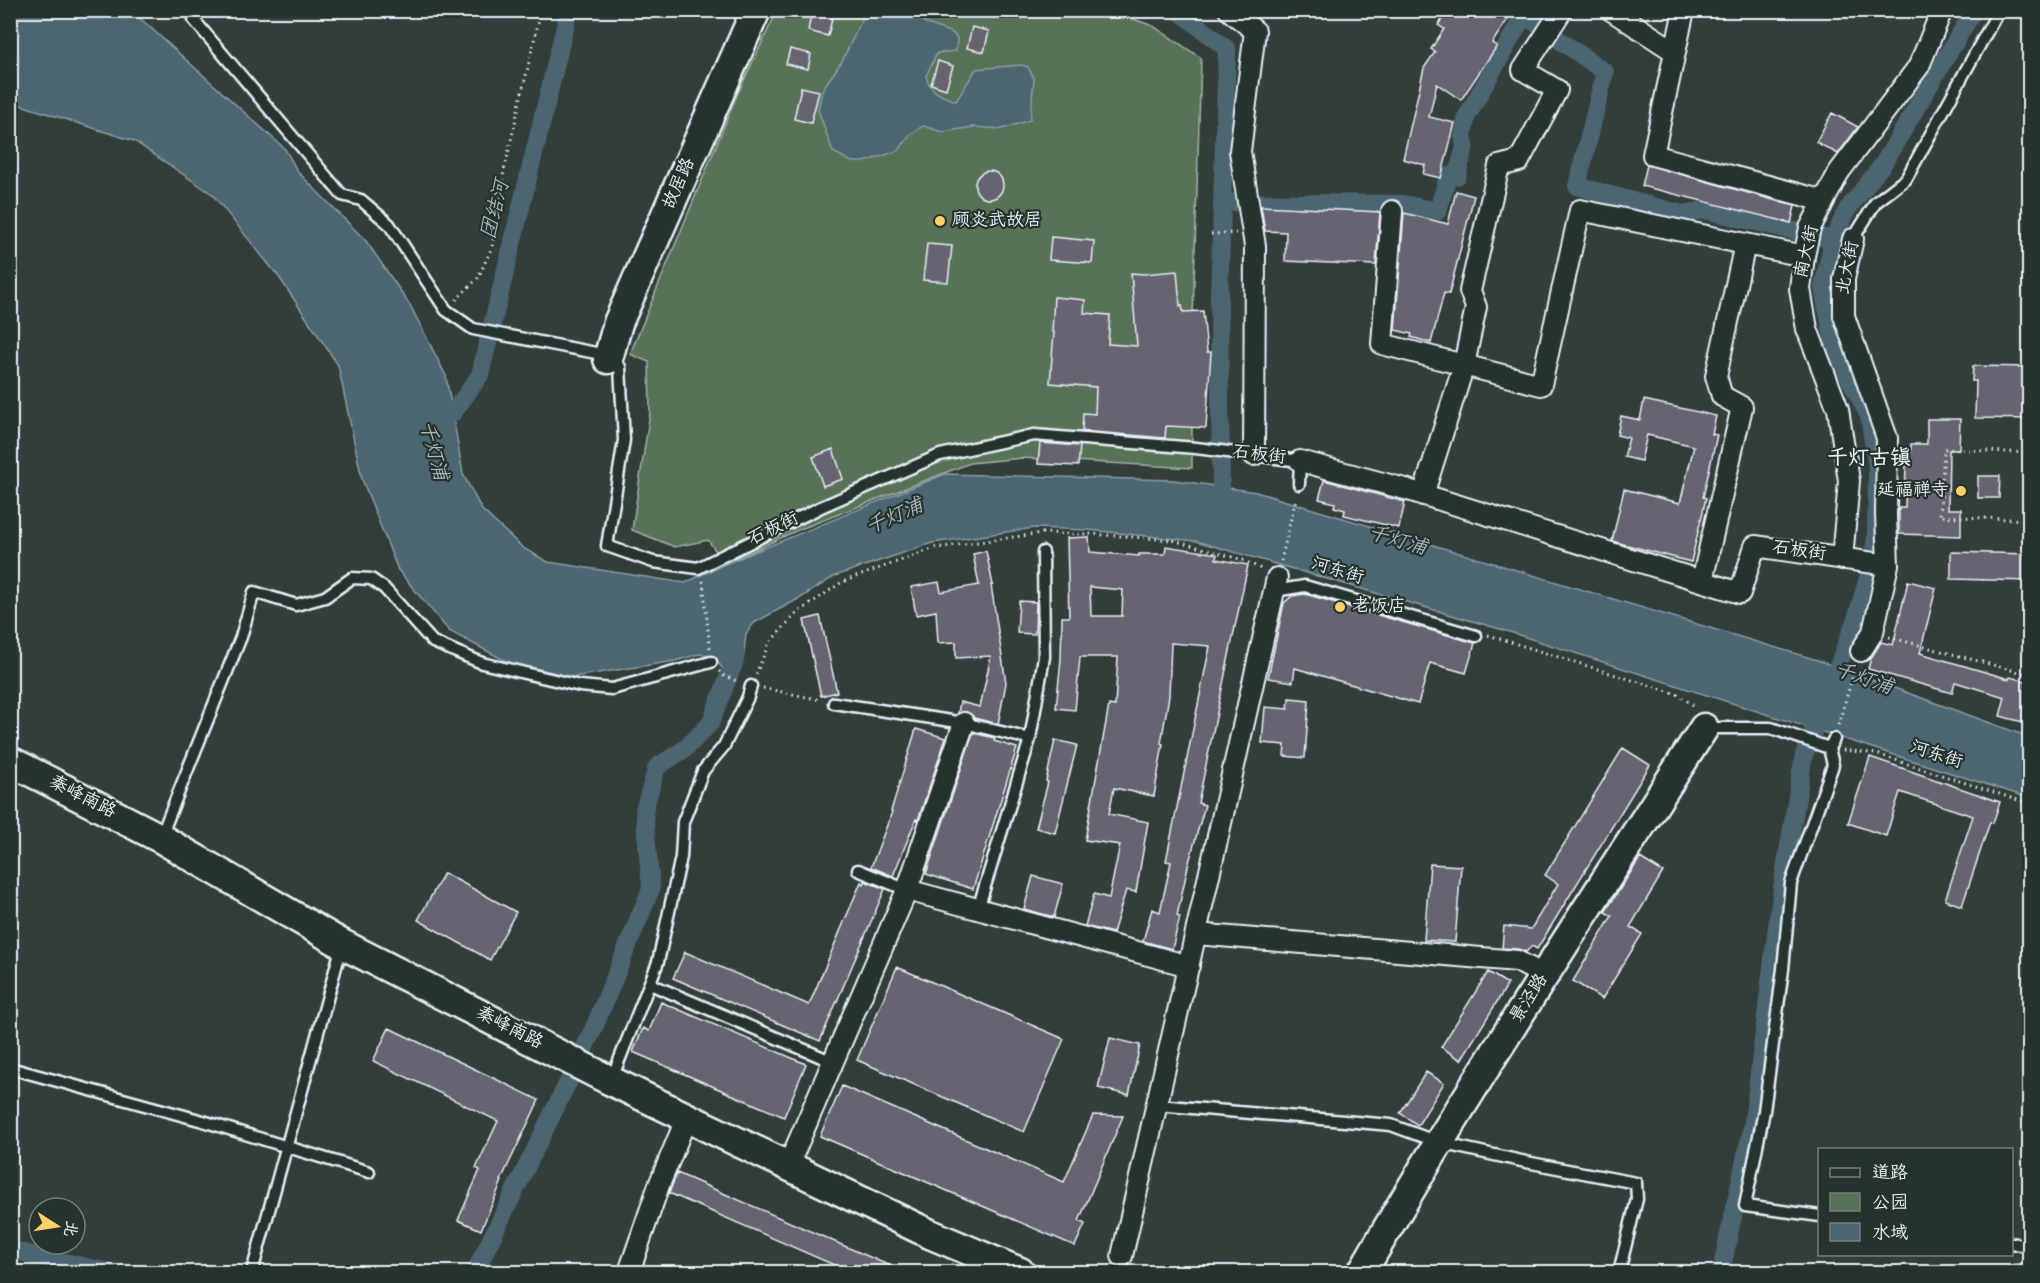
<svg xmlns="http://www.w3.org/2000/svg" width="2040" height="1283" viewBox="0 0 2040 1283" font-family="Dekko,'LXGW WenKai TC',sans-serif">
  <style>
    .green { fill: #587258; stroke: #a0b2a8; stroke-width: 1.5 }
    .water { fill: #4b6671; stroke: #8a9ea7; stroke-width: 1.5 }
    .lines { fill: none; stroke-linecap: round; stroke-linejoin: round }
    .canal { stroke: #4b6671; stroke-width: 18 }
    .building { fill: #676470; stroke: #e8f1f8; stroke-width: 1.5; fill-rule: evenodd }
    .lane-casing { stroke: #e8f1f8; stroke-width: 15 }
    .street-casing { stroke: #e8f1f8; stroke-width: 24 }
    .secondary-casing { stroke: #e8f1f8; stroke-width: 33 }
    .path { stroke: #e8f1f8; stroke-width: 3; stroke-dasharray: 1.5 4.5; stroke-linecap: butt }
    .lane { stroke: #26332d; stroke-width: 10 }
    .street { stroke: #26332d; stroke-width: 20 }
    .secondary { stroke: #26332d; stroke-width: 28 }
    .poi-dot { fill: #ffd166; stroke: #26332d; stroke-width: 2 }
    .labels { text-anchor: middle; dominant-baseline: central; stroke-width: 4.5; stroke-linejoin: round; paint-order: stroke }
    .street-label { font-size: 18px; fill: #e8f1f8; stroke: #26332d }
    .poi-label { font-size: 18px; fill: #e8f1f8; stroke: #26332d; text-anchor: start }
    .water-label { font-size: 20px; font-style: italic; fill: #a9b9c2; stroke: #26332d }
    .quarter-label { font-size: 21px; font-weight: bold; fill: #e8f1f8; stroke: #26332d }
  </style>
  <rect width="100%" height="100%" fill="#333d3a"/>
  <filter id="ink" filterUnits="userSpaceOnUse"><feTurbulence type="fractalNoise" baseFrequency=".0167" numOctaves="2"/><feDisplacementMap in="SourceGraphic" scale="12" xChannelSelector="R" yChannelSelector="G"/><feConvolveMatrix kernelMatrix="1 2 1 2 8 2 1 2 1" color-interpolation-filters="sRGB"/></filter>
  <g filter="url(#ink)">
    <path class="green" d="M777,11h334l42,15 48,32 -9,290v120l-170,-10 -52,5 -172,67 -73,34 -17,-24 -33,7 -43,-17 18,-118 -1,-50 -19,-8 107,-259z"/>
    <path class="water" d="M11,11h121l153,138 13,23 68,69 44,64 36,71 17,98 19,36 41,38 25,14 137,21 40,-19 220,-90 229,6 82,12 561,168 212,77v61l-529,-169 -304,-88 -107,-11 -55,-2 -102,15 -97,33 -33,21 -48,26 -8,11 -3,27 -13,9 -8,-2 -8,-11 -15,-3 -24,7 -102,16 -67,-16 -57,-30 -51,-61 -36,-91 -24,-114 -59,-88 -67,-83 -78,-53 -123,-39z
      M866,11h48l11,12 27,10 5,5 -1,13 -19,2 -11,23c4,16 15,20 30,25l20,-32 45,-4 7,2 6,12 -4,41 -28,9 -29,-2 -30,5 -20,-6 -12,8 -12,16 -34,12h-13l-19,-10 -15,-42 4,-20 20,-29z"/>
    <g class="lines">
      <path class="canal" d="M1178,10l49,39 -8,250 2,188
        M1222,202l181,2 35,7 10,-35h9l8,-30 -2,-11 4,-19 57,-101 81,57 -28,114 105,28 23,-4 128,30
        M453,413l27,-38 89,-365
        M1873,556l3,-18 1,-72 -8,-50 -33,-64 -13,-64 10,-48 14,-30 36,-46 91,-154
        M584,1049l12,-26 55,-134 -7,-79 13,-43 29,-19 24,-24 25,-63v-16
        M10,1250l99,22
        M475,1272l95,-194
        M1721,1272l32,-150 28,-228 23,-139 52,-136 15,-51"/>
    </g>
    <path class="building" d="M812,10h22l-6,26 -20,-5z
      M1448,10h66l-22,33 5,3 -36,54 -24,-16 -8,33 26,6 -14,55 -18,-4 2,-9 -22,-6 21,-91 11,-16 -4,-3 13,-20 -6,-4z
      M972,27l17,4 -5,21 -17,-4z
      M790,49l21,5 -3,15 -22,-5z
      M938,61l15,5 -7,23 -15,-5z
      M801,87l18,4 -8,32 -17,-4z
      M1832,113l26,14 -20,27 -22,-12z
      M1647,165l148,41 -4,17 -149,-37z
      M975 185a14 14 0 1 1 28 0a14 14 0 1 1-28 0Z
      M1456,191l18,5 -25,98 -5,-1 -13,50 -20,-6 1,-3 -17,-4 9,-117 44,11z
      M1261,206l119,6 -4,53 -91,-4 1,-29 -21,-1z
      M1051,237l43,4 -2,22 -43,-3z
      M927,244l25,2 -4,36 -25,-2z
      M1177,271l3,35 2,-1 1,7 20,-1 4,41h4l-5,76 -40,-2 -1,12 -83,-7 1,-18 12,1 1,-27 -46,-4 4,-51h-2l2,-35 31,3 -1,13 26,2 -2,29 29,2 -6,-73 13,1z
      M1973,366l57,1v52l-55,-1 1,-37h-4z
      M1644,400l72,16 -4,18 5,1 -14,62 3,1 -15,64 -79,-21 12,-52 56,14 14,-57 -47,-11 -6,26 -17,-4 5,-19 -12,-3 4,-19 19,4z
      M1927,419h33l-1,31h-10l-1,59h13v27l-62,-2v-26h6l1,-49 4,1 1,-16h16z
      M1040,443l40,3 -2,20 -40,-2z
      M833,449l10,30 -20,7 -10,-29z
      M1978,476h22l-1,22h-21z
      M1324,480l81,22 -6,26 -55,-13 1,-5 -11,-3 1,-4 -16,-4z
      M1089,537l1,15 49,4v-2h26l1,-8 51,8 -1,5 32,6 -50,238 7,2 -17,61 -11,50 3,1 -8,32 -29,-8 9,-32 8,3 11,-50 -5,-1 44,-215 -39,-3 -2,53 -8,47 2,1 -9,52 -40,-8 -5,26 39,8 -12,70 -10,-2 -13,43 -28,-7 9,-32 15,4 11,-53 -35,-5 24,-135 6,1 3,-49h-38l-5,53 -19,-2 5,-49 1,-42h7l-2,-79zM1090,587l33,3 -1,26h-31z
      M986,551l7,34h-2l15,98 -8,41 -24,-6 -7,-6 -9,1 2,-11 20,5 11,-51 -35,2v-16l-18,1 -2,-32 -20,4 -5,-28 28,-5 2,10 38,-7 -6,-31z
      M1951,552l79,2v27l-79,-2z
      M1908,581l28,7 -16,65 89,26 1,-2 20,5v42l-30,-8 5,-19 -50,-15 -3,11 -84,-24 3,-11 10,-16 12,3z
      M1305,594l170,49 -9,30 -36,-10 -12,41 -123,-36 -2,14 -25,-4 16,-75 8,-7z
      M1019,601l17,1 -1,32 -18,-1z
      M820,616l17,76 -16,4 -17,-76z
      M1289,698l20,2 -4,58 -21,-2 1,-11 -23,-2 3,-36 23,2z
      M916,729l30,9 -28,82 -2,-1 -23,57 -22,-9 21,-55 -1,-1z
      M973,733l22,5 -1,3 23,7 -44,141 -47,-15z
      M1055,740l22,5 -22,88 -19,-5 12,-46 -2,-1z
      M1623,748l27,17 -113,184 -5,-3 -6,6 -8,-3 -16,-1 2,-22 27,3 27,-45 -13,-9z
      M1870,757l130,45 -7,21 -3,-1 -28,84 -17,-6 28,-84 -73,-24 -14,44 -38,-13z
      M1640,858l23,14 -33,55 12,7 -40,65 -29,-18 39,-65 -7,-4z
      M1430,864l31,2 -6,76 -31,-2z
      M444,873l72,39 -26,48 -72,-40z
      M1033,876l30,8 -9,33 -30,-8z
      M865,881l20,8 -65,152 -147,-63 12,-26 124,53 52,-123 3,2z
      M897,967l167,72 -40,93 -167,-72z
      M1488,972l20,12 -47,76 -20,-13z
      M661,1002l145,62 -22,53 -151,-65 10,-24 6,3z
      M389,1028l150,72 -38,80 1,1 -21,49 -23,-10 22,-50 -4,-2 22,-47 -125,-60z
      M1110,1038l30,7 -11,50 -31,-7z
      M1426,1072l18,11 -26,42 -18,-12z
      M842,1086l222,96 29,-67 30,1 -44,105 6,3 -10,22 -255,-110z
      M677,1173l227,99h-54l-181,-79z"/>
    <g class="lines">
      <defs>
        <path id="lane" d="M194,20l148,175 19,5 28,24 57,86 27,19 128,25 19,13 4,73 -17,106 46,16 45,6 123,-61 119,-52 94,-20 162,13 104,13 -1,23
          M1853,239l23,-37 30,-23 93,-169
          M1274,591l31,-5 171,50
          M834,703l130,20 66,16
          M1706,728h65l58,20 5,-9
          M161,836l80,-199 13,-45 42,13 29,-8 27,-19 19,1 13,9 49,54 49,21 98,23 32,3 99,-27
          M858,870l49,20
          M978,909l52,-170 14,-82 -1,-105
          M650,984l183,78
          M10,1068l193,53 166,51
          M611,1081l47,-119 23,-105 2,-35 20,-51 21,-25 24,-49 3,-11
          M1157,1105l234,20 49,18 86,19 110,21 1,16 -18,73
          M1820,1216l-75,-10 19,-95 19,-142 8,-86 42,-118 -4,-17
          M2012,1243l18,4
          M252,1272l90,-327"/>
        <path id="street" d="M1229,10l26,21 -15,120 15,95 -1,209
          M1611,10l63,41
          M1684,10l-31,145 171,46
          M1392,211l-10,133 159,41 39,-175 224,46
          M1853,239l-9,40v37l43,122 -1,77 2,50 -15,67 -12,19
          M1300,461l105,28 335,104 15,-47 133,19
          M1423,495l41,-130 12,-58 -6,-16 29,-125 20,-5 38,-71 -34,-20 39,-60
          M1842,559l7,-78 -11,-72 -31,-80 -7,-40 4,-33 6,-28 29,-56 80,-106 23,-56
          M1702,581l40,-174 -20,-11 -6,-20 29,-132
          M907,890l282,76
          M1196,934l321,27 28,15
          M788,1166l119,-276 57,-167
          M1122,1256l155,-678
          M629,1272l30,-87 28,-68"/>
        <path id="secondary" d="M608,359l10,-36 138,-313
          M10,761l150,77 182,106 269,137 319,153 90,38
          M1362,1272c107,-185 226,-364 342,-544"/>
      </defs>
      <use href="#lane" class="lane-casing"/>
      <use href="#street" class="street-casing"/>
      <use href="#secondary" class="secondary-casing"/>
      <path class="path" d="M1211,234l25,-1
        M456,300l22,-22 14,-31 12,-76 37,-161
        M2030,453l-86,-4 -4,67 90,4
        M1903,490l38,2
        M1281,561l15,-63
        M703,581l7,68
        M1488,635l189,59 19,13
        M1889,637l141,38
        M719,671l3,4 17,7
        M756,674l13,-31 28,-30 45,-31 93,-34 108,-15 48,1 81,6 71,20 18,9
        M763,688l58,12
        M1838,725l17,-56
        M1843,750l34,4 153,50"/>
      <use href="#lane" class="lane"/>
      <use href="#street" class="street"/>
      <use href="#secondary" class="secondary"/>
    </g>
  </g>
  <g class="poi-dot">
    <circle cx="940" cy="221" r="6"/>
    <circle cx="1961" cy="491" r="6"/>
    <circle cx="1340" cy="607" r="6"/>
  </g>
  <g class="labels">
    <g class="street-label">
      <text transform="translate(680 184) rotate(-66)">故居路</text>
      <text transform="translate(1808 252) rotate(-77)">南大街</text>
      <text transform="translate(1849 268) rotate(-79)">北大街</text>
      <text transform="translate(1259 456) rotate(7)">石板街</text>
      <text transform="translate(774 530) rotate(-26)">石板街</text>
      <text transform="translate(1799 552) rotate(8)">石板街</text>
      <text transform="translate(1337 572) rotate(17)">河东街</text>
      <text transform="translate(1936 756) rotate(18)">河东街</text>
      <text transform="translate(82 798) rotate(27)">秦峰南路</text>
      <text transform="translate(1530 999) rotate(-58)">景泾路</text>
      <text transform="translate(509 1029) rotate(27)">秦峰南路</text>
    </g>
    <g class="poi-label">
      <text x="952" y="221">顾炎武故居</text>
      <text x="1949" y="491" text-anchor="end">延福禅寺</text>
      <text x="1352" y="607">老饭店</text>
    </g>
    <g class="water-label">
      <text transform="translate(497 210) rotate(-76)">团结河</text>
      <text transform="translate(432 451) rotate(75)">千灯浦</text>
      <text transform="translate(895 518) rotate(-24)">千灯浦</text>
      <text transform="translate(1397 542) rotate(16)">千灯浦</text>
      <text transform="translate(1863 680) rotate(19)">千灯浦</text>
    </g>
    <g class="quarter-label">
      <text x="1869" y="460">千灯古镇</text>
    </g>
  </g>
  <rect width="2040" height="1283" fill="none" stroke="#26332d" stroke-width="36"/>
  <rect x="18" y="18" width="2004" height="1247" fill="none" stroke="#e8f1f8" stroke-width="2" filter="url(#ink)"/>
  <rect x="1818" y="1148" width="195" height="108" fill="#26332d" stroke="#747f7e" stroke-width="1.5"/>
  <rect x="1830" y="1168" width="30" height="9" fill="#26332d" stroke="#747f7e" stroke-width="1.5"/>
  <text x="1872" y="1178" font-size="18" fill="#e8f1f8">道路</text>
  <rect x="1830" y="1193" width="30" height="18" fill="#587258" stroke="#747f7e" stroke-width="1.5"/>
  <text x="1872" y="1208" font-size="18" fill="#e8f1f8">公园</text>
  <rect x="1830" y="1223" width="30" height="18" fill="#4b6671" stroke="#747f7e" stroke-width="1.5"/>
  <text x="1872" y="1238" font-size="18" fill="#e8f1f8">水域</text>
  <g transform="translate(57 1226) rotate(102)"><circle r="28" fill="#26332d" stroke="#747f7e" stroke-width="1.5"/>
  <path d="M0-4.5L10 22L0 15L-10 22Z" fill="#ffd166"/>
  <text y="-9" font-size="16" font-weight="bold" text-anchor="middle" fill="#e8f1f8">北</text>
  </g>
</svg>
